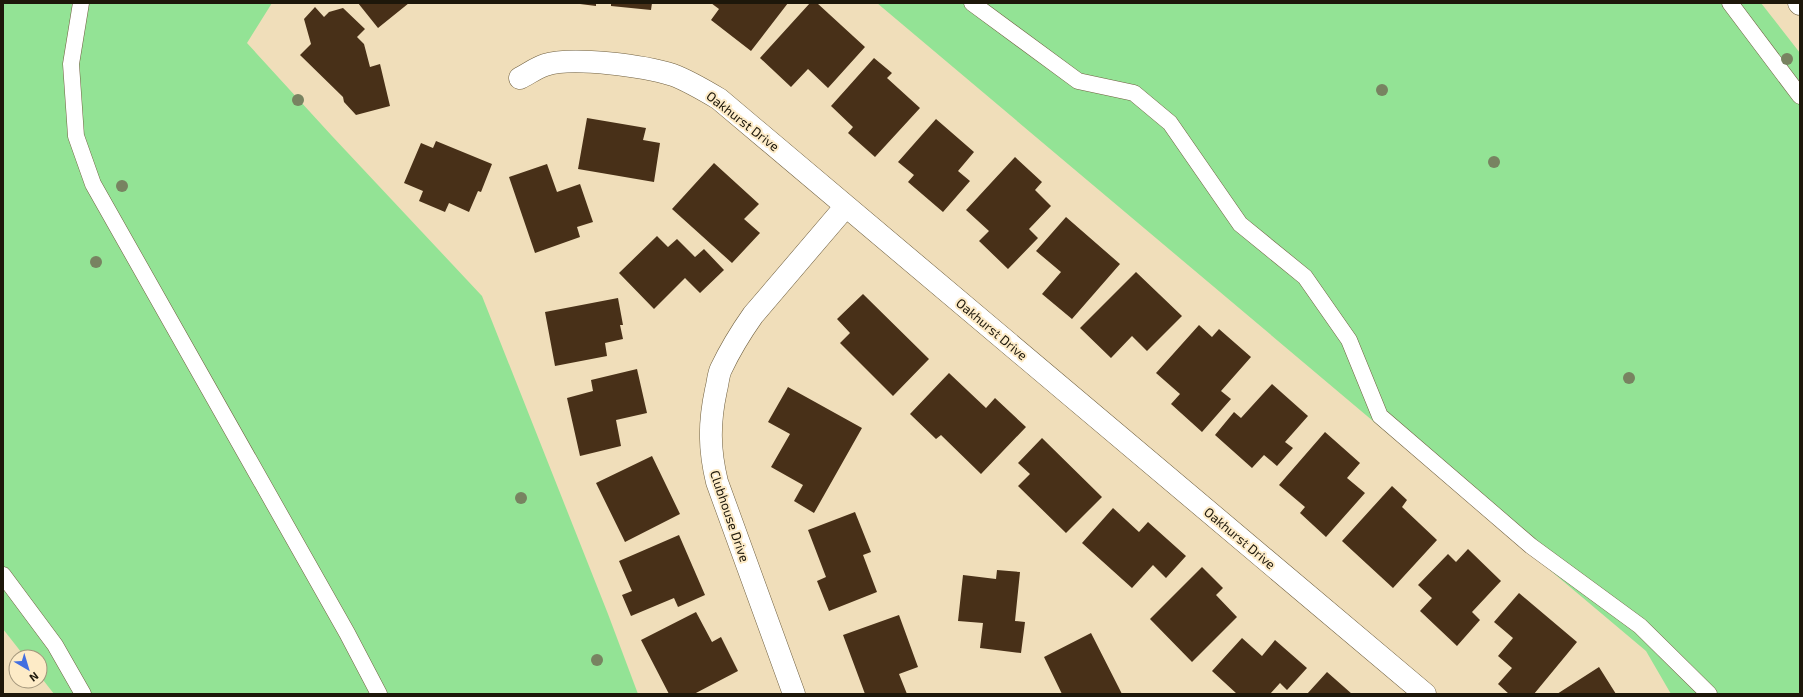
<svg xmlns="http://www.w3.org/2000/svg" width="1803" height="697" viewBox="0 0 1803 697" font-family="'Exo 2',sans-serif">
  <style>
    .green { fill: #93e395 }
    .building { fill: #483018 }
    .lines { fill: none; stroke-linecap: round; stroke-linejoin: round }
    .service-casing { stroke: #706040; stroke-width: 17 }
    .minor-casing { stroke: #706040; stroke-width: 23 }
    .secondary-casing { stroke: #706040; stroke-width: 23 }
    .service { stroke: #fff; stroke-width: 16 }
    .minor { stroke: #fff; stroke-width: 22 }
    .secondary { stroke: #fff; stroke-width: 22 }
    .tree { fill: #788361 }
    .labels { text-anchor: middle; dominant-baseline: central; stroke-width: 4; stroke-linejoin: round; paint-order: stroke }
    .street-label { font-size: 13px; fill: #1d170a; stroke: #fdebc7 }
  </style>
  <rect width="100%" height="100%" fill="#f0deba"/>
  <path class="green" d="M3,3h269l-25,40 85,93 150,160 126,318 30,80h-584l-14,-18v-19h-15l-22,-28z
    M877,3h884l39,50v641h-129l-25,-43z"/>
  <path class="building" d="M358,3h51l-31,25z
    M572,3h24v3z
    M611,3h41l-1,7 -40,-4z
    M711,3h77l-37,48 -40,-31 8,-11z
    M810,3h7l48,44 -37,41 -20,-19 -17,18 -31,-29z
    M315,7l9,10 5,-5 14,-4 22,21 -8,8 7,7 6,23 10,-3 10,42 -34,9 -12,-13 -1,-5 -43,-42 11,-11 -7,-25z
    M874,58l18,15 -5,5 33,30 -45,49 -27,-24 5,-6 -22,-21z
    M587,118l59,10 -3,12 17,3 -6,39 -76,-13z
    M936,119l38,33 -16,19 12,10 -27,31 -35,-30 6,-7 -16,-13z
    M436,141l56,23 -11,28 -3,-1 -9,21 -20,-9 -4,9 -26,-11 4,-10 -19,-8 17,-40 12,5z
    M1015,157l27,25 -7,8 16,16 -22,23 9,9 -30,31 -29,-28 10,-10 -23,-21z
    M714,163l45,41 -15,15 16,14 -28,30 -60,-54z
    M547,164l10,28 23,-8 13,38 -16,5 3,10 -45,16 -26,-76z
    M1066,217l54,47 -48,55 -30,-25 19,-22 -25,-21z
    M657,236l11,11 9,-8 18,18 9,-8 20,21 -24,23 -15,-15 -31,31 -35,-36z
    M1136,272l46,44 -35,35 -15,-15 -21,22 -31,-30z
    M863,294l66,65 -36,37 -53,-53 10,-10 -13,-14z
    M618,298l5,27h-3l3,14 -18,4 2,13 -52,10 -10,-54z
    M1199,325l13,12 7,-8 32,28 -30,34 10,8 -29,33 -31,-28 9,-10 -24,-21z
    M637,369l10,44 -31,7 5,26 -41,10 -13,-58 26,-7 -2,-11z
    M949,373l37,35 9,-10 31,29 -45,47 -40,-39 -5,4 -26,-25z
    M1272,384l36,32 -23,26 8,6 -16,18 -13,-11 -12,13 -37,-33 19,-23 7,6z
    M788,387l74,41 -48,85 -20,-12 9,-16 -32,-18 19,-33 -22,-12z
    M1325,432l35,31 -13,15 18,15 -39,44 -26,-24 5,-6 -26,-22z
    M1042,438l60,59 -36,36 -48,-47 12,-12 -12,-11z
    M652,456l28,58 -55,28 -29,-59z
    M1392,486l15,14 -5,7 35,33 -44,48 -51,-47z
    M1113,508l26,24 9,-10 38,34 -20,22 -13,-13 -21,23 -50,-45z
    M855,512l16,40 -8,3 14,37 -48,19 -12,-30 9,-4 -18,-47z
    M679,535l26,60 -27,12 -4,-9 -43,18 -9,-21 10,-4 -13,-30z
    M1468,549l33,32 -29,31 8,8 -23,26 -37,-35 12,-13 -14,-13 30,-31 8,8z
    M1202,567l21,21 -7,7 21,22 -45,45 -42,-43z
    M997,570l23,2 -5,49 10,1 -4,31 -41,-5 3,-25 -25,-2 5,-46 33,4z
    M1519,593l58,49 -43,52h-25l-11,-10 14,-16 -14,-12 15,-18 -19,-16z
    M696,612l16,30 9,-5 17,34 -44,23h-25l-28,-54z
    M899,615l19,52 -19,7 8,20h-42l-22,-59z
    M1091,633l31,61h-60l-18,-37z
    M1242,638l20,18 13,-16 32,28 -20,22 -7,-7 -10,11h-33l-25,-23z
    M1599,667l17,27h-59z
    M1327,672l25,22h-45z"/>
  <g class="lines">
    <defs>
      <path id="service" d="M81,3l-10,61 5,72 17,48 254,449 32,61
        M972,3l106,78 56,12 36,30 70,101 65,53 44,63 31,76 151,130 109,80 69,68
        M1730,3l70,93
        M3,575l52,70 28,49"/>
      <path id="minor" d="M520,78c8,-4 16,-10 25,-13 27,-9 100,1 128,10 16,6 31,15 46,24l706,595
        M794,694l-77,-212c-8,-33 -8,-59 -1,-92 2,-7 2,-15 5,-21 9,-19 20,-37 32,-54l93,-109"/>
      <path id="secondary" d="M1799,3l1,1"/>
    </defs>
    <use href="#service" class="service-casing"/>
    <use href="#minor" class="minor-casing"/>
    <use href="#secondary" class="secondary-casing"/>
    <use href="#service" class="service"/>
    <use href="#minor" class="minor"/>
    <use href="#secondary" class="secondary"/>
  </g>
  <g class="tree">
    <circle cx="1787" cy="59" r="6"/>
    <circle cx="1382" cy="90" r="6"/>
    <circle cx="298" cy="100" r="6"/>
    <circle cx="1494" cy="162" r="6"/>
    <circle cx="122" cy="186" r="6"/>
    <circle cx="96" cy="262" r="6"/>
    <circle cx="1629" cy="378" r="6"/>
    <circle cx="521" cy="498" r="6"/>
    <circle cx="597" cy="660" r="6"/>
  </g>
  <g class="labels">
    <g class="street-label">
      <text transform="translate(743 121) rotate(38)">Oakhurst Drive</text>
      <text transform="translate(992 329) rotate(40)">Oakhurst Drive</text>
      <text transform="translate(730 516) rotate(71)">Clubhouse Drive</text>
      <text transform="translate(1240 538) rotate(40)">Oakhurst Drive</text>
    </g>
  </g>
  <rect width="1803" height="697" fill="none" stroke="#1d170a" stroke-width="8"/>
  <g transform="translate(28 669) rotate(142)"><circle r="19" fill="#fdebc7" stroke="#a3967b"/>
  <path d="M0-3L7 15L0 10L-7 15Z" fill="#426fe0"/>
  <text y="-6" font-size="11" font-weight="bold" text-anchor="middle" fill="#1d170a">N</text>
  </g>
</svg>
